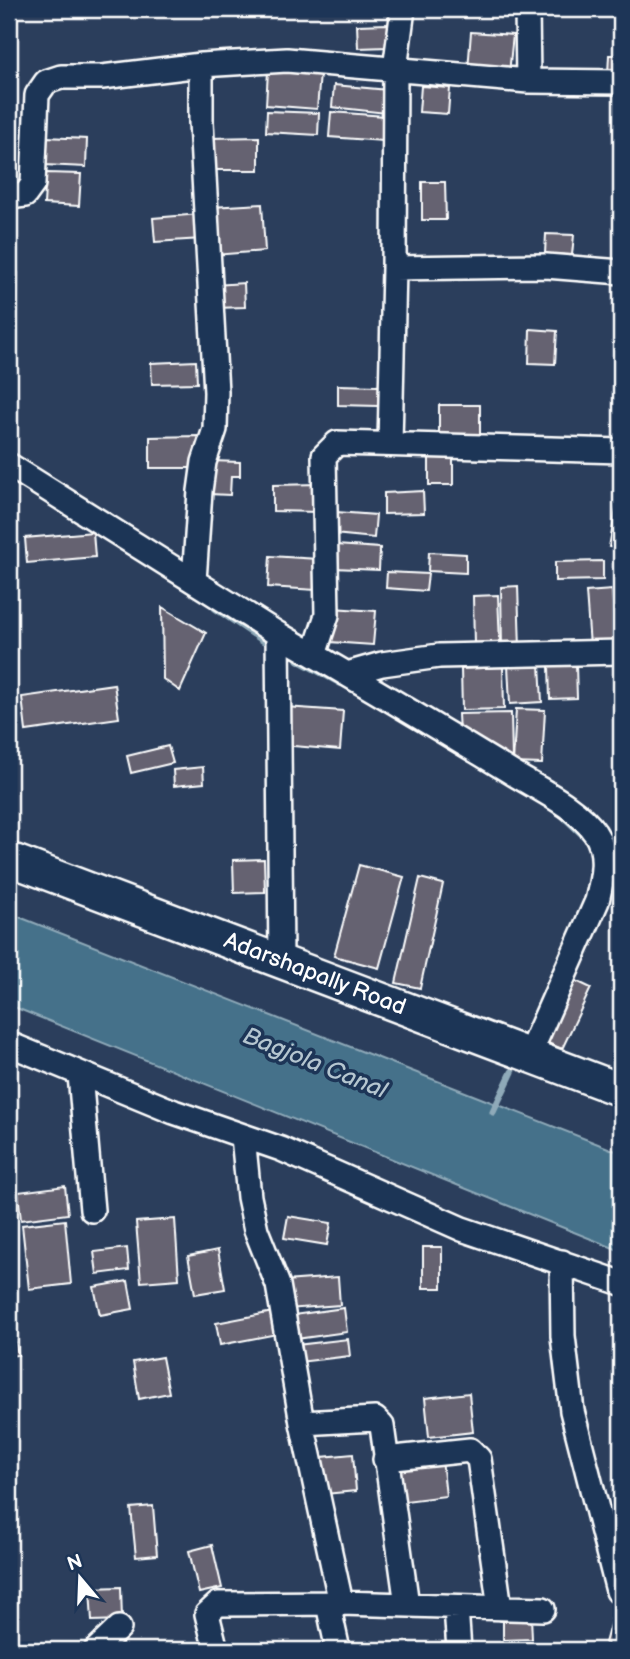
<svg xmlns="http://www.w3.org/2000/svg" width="630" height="1659" viewBox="0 0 630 1659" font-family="'Balsamiq Sans',sans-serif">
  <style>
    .water { fill: #45718a; stroke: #8faab9; stroke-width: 2 }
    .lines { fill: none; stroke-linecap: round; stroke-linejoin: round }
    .stream { stroke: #8faab9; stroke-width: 7 }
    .building { fill: #656271; stroke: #fff; stroke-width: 2 }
    .street-casing { stroke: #fff; stroke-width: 28 }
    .secondary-casing { stroke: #fff; stroke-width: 37 }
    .street { stroke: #1d3557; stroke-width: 23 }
    .secondary { stroke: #1d3557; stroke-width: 32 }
    .labels { text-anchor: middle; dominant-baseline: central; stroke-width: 7; stroke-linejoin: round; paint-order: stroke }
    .street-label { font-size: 23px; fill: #fff; stroke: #1d3557 }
    .water-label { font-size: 24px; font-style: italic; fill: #b5c6d0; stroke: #1d3557 }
  </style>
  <rect width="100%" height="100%" fill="#2b3e5c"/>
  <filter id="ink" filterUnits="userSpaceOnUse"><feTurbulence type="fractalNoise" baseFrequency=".0143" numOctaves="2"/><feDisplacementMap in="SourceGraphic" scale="14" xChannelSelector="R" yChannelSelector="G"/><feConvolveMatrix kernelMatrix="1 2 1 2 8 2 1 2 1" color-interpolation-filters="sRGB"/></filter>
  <g filter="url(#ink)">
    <path class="water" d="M9,913l612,240v98l-612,-246z"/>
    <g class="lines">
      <path class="stream" d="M215,608l49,33
        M298,660l42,23
        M566,819l19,18
        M493,1112l19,-40"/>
    </g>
    <path class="building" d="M388,24v23l-30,1 -1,-23z
      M471,32l42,3 -4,38 -41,-3z
      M609,55h12v19h-13z
      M268,71l52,3 -3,35 -51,-4z
      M334,85l54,5 -2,23 -54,-6z
      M421,86l29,2 -2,26 -29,-2z
      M267,111l52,2 -1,22 -52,-3z
      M331,112l54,4 -2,25 -54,-4z
      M46,137l41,2 -1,28 -42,-2z
      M259,137v33h-48l-1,-32z
      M46,173l35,1 -2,32 -35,-2z
      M422,182h23l1,38h-24z
      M262,204l3,47 -51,4 -3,-48z
      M200,214l2,25 -47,3 -2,-24z
      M546,234l28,1 -2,20 -27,-1z
      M9,272l9,1 -1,30h-8z
      M244,283l1,24 -29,1 -1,-23z
      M530,329l27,2 -2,33 -26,-1z
      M196,361l1,22 -45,1 -1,-21z
      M338,385l41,1 -1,20 -40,-1z
      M439,405h41v37l-41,-1z
      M199,436l1,32h-50v-31z
      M429,458h24v27h-24z
      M211,461l29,1v14h-9l-1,19 -21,-1z
      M319,484v28l-46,-1v-26z
      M423,491l1,22 -40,1v-21z
      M619,493h2v56l-12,-2z
      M336,512l40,3 -2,23 -40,-4z
      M93,532l2,25 -68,6 -2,-25z
      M336,545l44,3 -1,22 -45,-2z
      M429,552l37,2v19l-38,-2z
      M270,556l48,3 -2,31 -48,-3z
      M603,561v19l-48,1v-19z
      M387,572l41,2 -2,17 -40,-3z
      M518,586l2,63h-18l-1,-62z
      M612,590l4,54 -26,2 -4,-54z
      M498,595l2,49 -26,1 -1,-49z
      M162,607l44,26 -26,58 -17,-12z
      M332,608l44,3 -3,34 -43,-3z
      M540,664l2,38 -32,2 -2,-39z
      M576,665l1,33 -27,1 -1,-33z
      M503,667l1,42 -42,1 -1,-41z
      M114,684l5,34 -93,13 -4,-34z
      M285,707l58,4 -3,39 -58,-5z
      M516,709l29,1 -3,54 -29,-1z
      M511,713l1,46h-21l-32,-26 -1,-19z
      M168,746l5,17 -42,10 -4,-17z
      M203,767l1,16 -30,3 -1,-16z
      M264,859l1,33 -31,1 -1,-33z
      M359,865l45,12 -25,91 -45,-12z
      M420,878l23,6 -23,104 -24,-5z
      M570,978l21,10 -29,61 -21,-9z
      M65,1186l3,28 -47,6 -3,-28z
      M288,1216l43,7 -4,22 -43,-7z
      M175,1219l4,60 -38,3 -5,-60z
      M65,1220l6,64 -42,5 -7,-64z
      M423,1247h19v41h-19z
      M127,1248l2,22 -32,4 -3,-22z
      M218,1250l7,39 -30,5 -7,-38z
      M338,1277l2,28 -53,4 -2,-28z
      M128,1281l5,28 -33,6 -6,-28z
      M9,1307l9,48 -9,1z
      M344,1308l3,24 -51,7 -3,-24z
      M273,1312l4,22 -57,11 -4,-22z
      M348,1339l2,17 -51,6 -2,-17z
      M162,1357l7,36 -30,6 -6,-37z
      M469,1393l4,39 -44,5 -4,-39z
      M353,1454l3,37 -31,3 -3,-37z
      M442,1460l4,36 -48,6 -4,-37z
      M153,1506l4,49 -21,2 -5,-49z
      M212,1545l10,43 -23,5 -10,-42z
      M121,1587l1,33 -30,1 -2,-33z
      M614,1610l7,2v35l-16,-4z
      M531,1616l1,23 -29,1v-23z
      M530,1643l1,7h-26v-6z"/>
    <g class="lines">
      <defs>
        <path id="street" d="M403,9l-8,60 -1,199 152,-2 75,6
          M527,9l1,72
          M9,197l16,-2 8,-11 4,-89 9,-13 15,-5h41l99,-12
          M390,444l4,-176
          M9,465l269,169 3,326
          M194,581l6,-90 4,-29 11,-33 1,-37 -15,-270v-57l86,-5 241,21 93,1
          M278,634c78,45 154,90 231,137 27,17 68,35 86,62 14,20 7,47 2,68l-68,154
          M314,655l13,-40 -3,-159 13,-13 284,8
          M347,674l35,-10 57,-8 182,-4
          M9,1044l165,68 107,37 181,80 159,54
          M80,1075l12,135
          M243,1136l6,61 7,33 22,55 24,138 39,180
          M562,1262l1,74 9,75 46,180
          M302,1423l73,-4 7,7 25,179
          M385,1459l85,-9 9,9 21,149
          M328,1604l10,46
          M456,1607l3,43
          M96,1650l23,-22
          M216,1650l-9,-36 11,-10 123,-1 202,6"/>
        <path id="secondary" d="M9,859l612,231"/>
      </defs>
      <use href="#street" class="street-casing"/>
      <use href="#secondary" class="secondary-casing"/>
      <use href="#street" class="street"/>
      <use href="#secondary" class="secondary"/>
    </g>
  </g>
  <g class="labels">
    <g class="street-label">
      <text transform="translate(315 974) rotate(21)">Adarshapally Road</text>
    </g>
    <g class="water-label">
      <text transform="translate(315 1063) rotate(22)">Bagjola Canal</text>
    </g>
  </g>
  <rect width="630" height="1659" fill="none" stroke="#1d3557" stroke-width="35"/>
  <rect x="18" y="18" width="595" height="1624" fill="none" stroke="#fff" stroke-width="2.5" filter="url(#ink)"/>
  <g transform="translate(80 1578) rotate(341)" stroke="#1d3557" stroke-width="5" paint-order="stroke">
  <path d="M0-5L12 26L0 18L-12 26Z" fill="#ffffff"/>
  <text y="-10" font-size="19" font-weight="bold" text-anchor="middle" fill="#ffffff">N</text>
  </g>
</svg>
